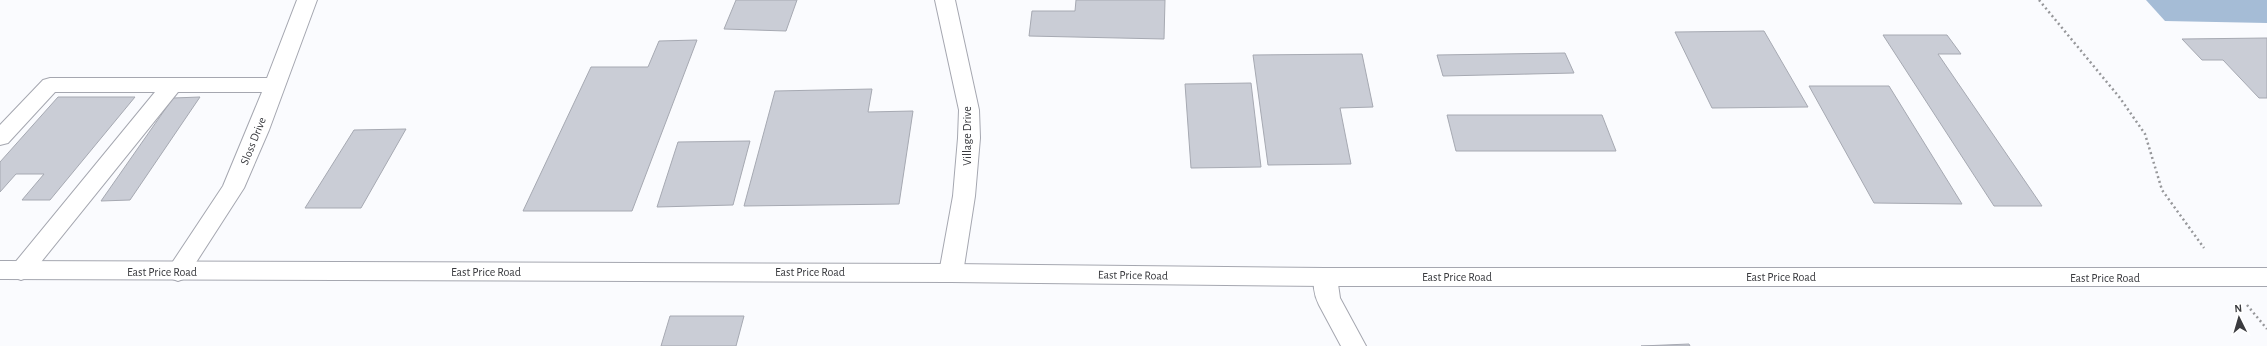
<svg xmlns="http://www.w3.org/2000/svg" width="2267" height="346" viewBox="0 0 2267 346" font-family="'Alegreya Sans',sans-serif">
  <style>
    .water { fill: #a5bcd6 }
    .building { fill: #cacdd6; stroke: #a6a9b2 }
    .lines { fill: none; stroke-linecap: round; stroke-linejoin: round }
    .minor-casing { stroke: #a5a7b0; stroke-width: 2 }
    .major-casing { stroke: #a5a7b0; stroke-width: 2 }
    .path { stroke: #96979a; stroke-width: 2.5; stroke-dasharray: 2 3; stroke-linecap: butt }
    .minor { fill: #fff; fill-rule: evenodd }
    .major { fill: #fff; fill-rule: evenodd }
    .labels { text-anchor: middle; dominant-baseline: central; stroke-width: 4; stroke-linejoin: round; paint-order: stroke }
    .street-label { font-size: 12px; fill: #3a3b3f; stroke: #fff }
  </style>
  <rect width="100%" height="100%" fill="#fafbfe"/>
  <path class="water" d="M2146,0h121v23l-102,-2z"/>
  <path class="building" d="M736,0h61l-11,31 -62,-2z
    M1076,0h89l-1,39 -135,-3 3,-25h43z
    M1764,31l44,76 -96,1 -37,-76z
    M1883,35h64l14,19h-23l104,152h-48z
    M2267,38v60h-8l-36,-38h-21l-20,-21z
    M697,40l-65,171h-109l68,-144h57l11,-26z
    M1565,53l9,20 -131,3 -6,-21z
    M1362,54l11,53 -33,1 11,56 -83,1 -15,-110z
    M1251,83l10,84 -70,1 -6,-84z
    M1809,86h80l73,118 -88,-1z
    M872,89l-4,23 45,-1 -14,93 -155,2 31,-115z
    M58,97h77l-85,103h-28l22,-26h-28l-16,18v-30z
    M200,97l-70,103 -29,1 72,-103z
    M1447,115h155l14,36h-160z
    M406,129l-45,79h-56l49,-78z
    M750,141l-17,64 -76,2 21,-65z
    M670,316h74l-8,30h-75z
    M1689,344l1,2h-49z"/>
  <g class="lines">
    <defs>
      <path id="minor" d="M297,0h20l-48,130 -25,58 -58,90 -8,3 -8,-3 -4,-6 57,-86 39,-94h-84l-149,185 -8,3 -8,-3 -4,-6 4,-6 142,-173h-100l-47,51 -8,2v-20l43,-45 7,-2h217z
        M935,0h20l24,110 1,28 -5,58 -12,77 -4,7 -8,2 -8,-2 -4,-7 14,-77 5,-58 1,-28z
        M1325,268l8,2 4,7 3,21 26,48h-25l-22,-41c-5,-10 -8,-24 -2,-35z"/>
      <path id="major" d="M0,261l951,3 374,4h942v18h-942l-374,-4 -951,-3z"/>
    </defs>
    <use href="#minor" class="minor-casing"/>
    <use href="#major" class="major-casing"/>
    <path class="path" d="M2039,0l81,98 25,36 17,56 42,58
      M2247,305l20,24"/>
    <use href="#minor" class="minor"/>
    <use href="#major" class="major"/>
  </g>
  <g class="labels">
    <g class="street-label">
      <text transform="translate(967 136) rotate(-90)">Village Drive</text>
      <text transform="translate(253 141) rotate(-68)">Sloss Drive</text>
      <text x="162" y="272">East Price Road</text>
      <text x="486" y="272">East Price Road</text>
      <text x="810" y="272">East Price Road</text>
      <text transform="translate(1133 275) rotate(1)">East Price Road</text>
      <text x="1457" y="277">East Price Road</text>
      <text x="1781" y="277">East Price Road</text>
      <text x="2105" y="278">East Price Road</text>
    </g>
  </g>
  <g transform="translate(2239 318) rotate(355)" stroke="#ffffff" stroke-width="3" paint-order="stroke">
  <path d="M0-3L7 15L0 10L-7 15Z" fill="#3a3b3f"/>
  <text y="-6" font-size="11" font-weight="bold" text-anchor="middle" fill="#3a3b3f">N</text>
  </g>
</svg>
